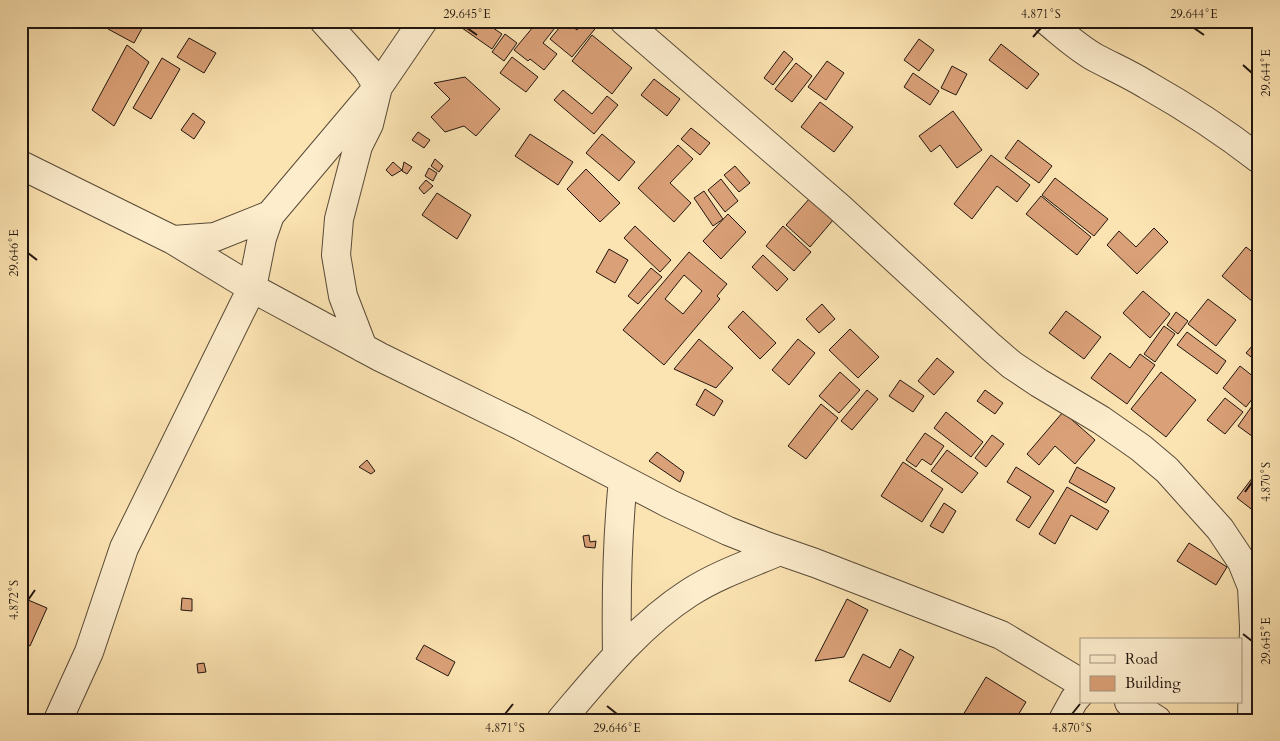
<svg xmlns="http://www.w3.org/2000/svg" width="1280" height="741" viewBox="0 0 1280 741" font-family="Cardo,serif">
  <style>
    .building { fill: #daa077; stroke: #211610; fill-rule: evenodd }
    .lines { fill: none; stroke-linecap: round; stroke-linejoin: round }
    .minor-casing { stroke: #584a38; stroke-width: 30 }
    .minor { stroke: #fdedcd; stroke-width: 28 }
    .ticks { fill: none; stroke: #211610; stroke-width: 2 }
    .neatline { fill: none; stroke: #211610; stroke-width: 2 }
    .ticks-label { font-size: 12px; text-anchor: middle; fill: #211610 }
  </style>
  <rect width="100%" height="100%" fill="#fce4b2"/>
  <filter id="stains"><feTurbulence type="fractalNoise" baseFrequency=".004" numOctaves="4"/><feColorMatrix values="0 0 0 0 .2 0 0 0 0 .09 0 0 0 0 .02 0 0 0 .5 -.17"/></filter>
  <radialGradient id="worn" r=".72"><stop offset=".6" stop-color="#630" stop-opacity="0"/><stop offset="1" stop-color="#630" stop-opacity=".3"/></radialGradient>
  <path class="building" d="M112,21h34l-12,22 -26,-14z
    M452,21h31l19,13 -10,15z
    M538,21h17l3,3 -15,19 14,11 -13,16 -14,-11 -2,2 -14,-11z
    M565,21l12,9 7,-9h12l3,3 -27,33 -22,-18z
    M505,34l12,9 -13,18 -12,-9z
    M592,35l40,33 -20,26 -40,-33z
    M189,38l27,15 -12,20 -27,-16z
    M919,39l15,11 -15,21 -15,-11z
    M1001,44l38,30 -12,15 -38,-29z
    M127,45l22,17 -35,64 -22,-16z
    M784,51l9,8 -20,26 -9,-7z
    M512,57l26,20 -12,15 -26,-19z
    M162,58l18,11 -29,50 -18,-11z
    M827,61l17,12 -18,27 -18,-13z
    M796,63l16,13 -20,26 -17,-13z
    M952,66l15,8 -11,21 -15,-7z
    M913,73l26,18 -9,14 -26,-18z
    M465,77l35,32 -24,27 -12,-10 -19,6 -14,-15 19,-18 -16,-16z
    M654,79l26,20 -13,17 -26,-21z
    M563,90l29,24 15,-18 11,9 -24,29 -40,-34z
    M820,102l33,25 -19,25 -33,-25z
    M953,111l29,39 -25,18 -17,-23 -9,7 -12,-16z
    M193,113l12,9 -11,17 -13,-9z
    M691,128l19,15 -10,12 -19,-16z
    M418,132l12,8 -6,8 -12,-8z
    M530,134l43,28 -15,23 -43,-29z
    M602,134l33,28 -16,19 -33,-28z
    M1018,140l34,26 -13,17 -34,-25z
    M678,145l15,14 -23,24 21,20 -17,19 -36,-34z
    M991,155l39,30 -13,17 -20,-16 -25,33 -18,-15z
    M435,159l8,7 -4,6 -8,-6z
    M393,162l9,8 -10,6 -6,-6z
    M404,162l8,5 -5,7 -5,-3z
    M735,166l15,17 -11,9 -15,-17z
    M429,168l8,5 -4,8 -8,-5z
    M586,169l34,34 -20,19 -33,-33z
    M1055,178l53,41 -14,17 -52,-41z
    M721,179l17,22 -13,11 -17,-22z
    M426,180l7,6 -9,8 -5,-6z
    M704,191l19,28 -10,7 -19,-28z
    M437,193l34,22 -14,24 -35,-24z
    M1041,196l50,41 -14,18 -51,-41z
    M810,198l24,21 -24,28 -24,-22z
    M728,214l18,18 -25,27 -18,-18z
    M635,226l36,34 -11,12 -36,-34z
    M783,226l28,26 -17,19 -28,-25z
    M1154,228l14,14 -31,32 -30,-29 12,-14 17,16z
    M1246,247l13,10v50l-37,-31z
    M609,249l19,11 -13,23 -19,-11z
    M689,252l38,32 -10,12 3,3 -56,66 -41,-35zM684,275l18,16 -19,23 -18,-15z
    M763,255l25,24 -11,12 -25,-24z
    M651,268l11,9 -24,27 -10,-8z
    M1143,291l27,23 -20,24 -27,-25z
    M1208,299l28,21 -20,26 -28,-22z
    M822,304l13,15 -16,14 -13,-14z
    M743,311l33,32 -16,16 -32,-32z
    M1066,311l35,26 -17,22 -35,-26z
    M1176,312l12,9 -10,13 -11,-9z
    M1164,326l11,8 -20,28 -11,-8z
    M850,329l29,28 -21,21 -29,-28z
    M1187,332l39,29 -9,13 -40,-29z
    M1259,338v25l-13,-10z
    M699,339l34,29 -17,20 -42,-19z
    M798,339l17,14 -26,32 -17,-15z
    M1110,353l20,15 10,-14 15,11 -28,39 -36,-26z
    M937,358l17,14 -20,23 -16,-14z
    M1240,366l19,15v9l-13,17 -23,-19z
    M840,372l20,18 -21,23 -20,-17z
    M1161,372l35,28 -30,37 -35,-28z
    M900,380l24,16 -11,16 -24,-16z
    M705,389l18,12 -9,15 -18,-11z
    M867,390l11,9 -26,31 -11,-9z
    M985,390l18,13 -8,11 -18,-13z
    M1225,398l18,14 -18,22 -18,-14z
    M1257,399l2,1v35l-3,4 -18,-13z
    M821,404l17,14 -32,41 -18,-13z
    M946,412l37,30 -12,15 -37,-29z
    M1063,412l32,28 -20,24 -20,-18 -16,19 -12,-11z
    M925,433l19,13 -13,19 -9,-6 -6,8 -10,-7z
    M992,435l12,9 -18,23 -11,-9z
    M947,450l31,23 -16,20 -31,-22z
    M657,452l27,20 -4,10 -31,-21z
    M367,460l8,11 -4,3 -12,-7z
    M903,462l40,27 -21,33 -41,-26z
    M1016,467l38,24 -25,37 -13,-8 15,-23 -24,-15z
    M1077,467l38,21 -9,15 -37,-21z
    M1253,477l6,5v33l-22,-17z
    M1067,487l42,24 -12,19 -26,-15 -16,29 -16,-10z
    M944,503l12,8 -13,22 -13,-7z
    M589,535l1,7 6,-1 -1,7 -10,-1 -2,-11z
    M1189,543l38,24 -11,18 -39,-24z
    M21,597l26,11 -17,38 -9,-4z
    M182,598l10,1v12l-11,-1z
    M847,599l21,11 -24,47 -29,4z
    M424,645l31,17 -7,14 -32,-17z
    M900,649l14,8 -24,45 -41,-21 14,-27 27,14z
    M204,663l2,9 -8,1 -1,-9z
    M986,677l40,25 -11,18h-55z"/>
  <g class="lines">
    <defs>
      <path id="minor" d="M324,21l43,48 11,18 -9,37 -11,22 -19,73 -3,36 7,41 20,52
        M624,21l215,186 152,140 21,18 27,18 62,37 40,28 26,22 53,59 22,33 10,25 2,40 -2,93
        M1047,21c16,13 31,27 49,37 17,9 35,17 51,27 39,22 76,46 112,74
        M21,165l152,75 79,48 128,69 141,69 149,78 58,27 38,15 49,17 186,72 80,48
        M173,240l42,-3 55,-22
        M617,654c-1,-58 0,-116 6,-174
        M1129,702l28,18
        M58,720l31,-68 35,-104 128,-260 10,-50 8,-23 108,-128 45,-66
        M561,720c39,-46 77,-94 128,-127 28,-18 60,-29 91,-42
        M1063,720l11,-20 7,-8"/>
    </defs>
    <use href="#minor" class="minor-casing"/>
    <use href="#minor" class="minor"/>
  </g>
  <path class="ticks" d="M467,28l10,7M1194,28l10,7M1033,37l8,-9M1243,65l9,8M28,253l9,7M1245,492l7,-10M28,600l7,-10M1243,634l9,7M607,706l10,8M505,714l8,-10M1072,714l8,-10"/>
  <rect width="1280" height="741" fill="none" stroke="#fce4b2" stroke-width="55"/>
  <rect x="1080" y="638" width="162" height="65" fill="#fdedcd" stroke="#a59781"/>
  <rect x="1090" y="655" width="25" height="8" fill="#fdedcd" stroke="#a59781"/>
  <text x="1125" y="664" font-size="15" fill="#211610">Road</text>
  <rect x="1090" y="676" width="25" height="15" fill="#daa077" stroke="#a59781"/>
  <text x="1125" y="688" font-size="15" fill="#211610">Building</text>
  <rect x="28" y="28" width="1224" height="686" class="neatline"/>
  <g class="ticks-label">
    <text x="467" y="18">29.645°E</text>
    <text x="1041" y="18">4.871°S</text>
    <text x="1194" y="18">29.644°E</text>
    <text transform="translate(1266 73) rotate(-90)" y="4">29.644°E</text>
    <text transform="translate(14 253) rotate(-90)" y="4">29.646°E</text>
    <text transform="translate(1266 482) rotate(-90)" y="4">4.870°S</text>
    <text transform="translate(14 600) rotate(-90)" y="4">4.872°S</text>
    <text transform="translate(1266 641) rotate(-90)" y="4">29.645°E</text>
    <text x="505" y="732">4.871°S</text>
    <text x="617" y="732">29.646°E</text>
    <text x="1072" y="732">4.870°S</text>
  </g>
  <rect width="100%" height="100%" filter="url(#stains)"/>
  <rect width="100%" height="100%" fill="url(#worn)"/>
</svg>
